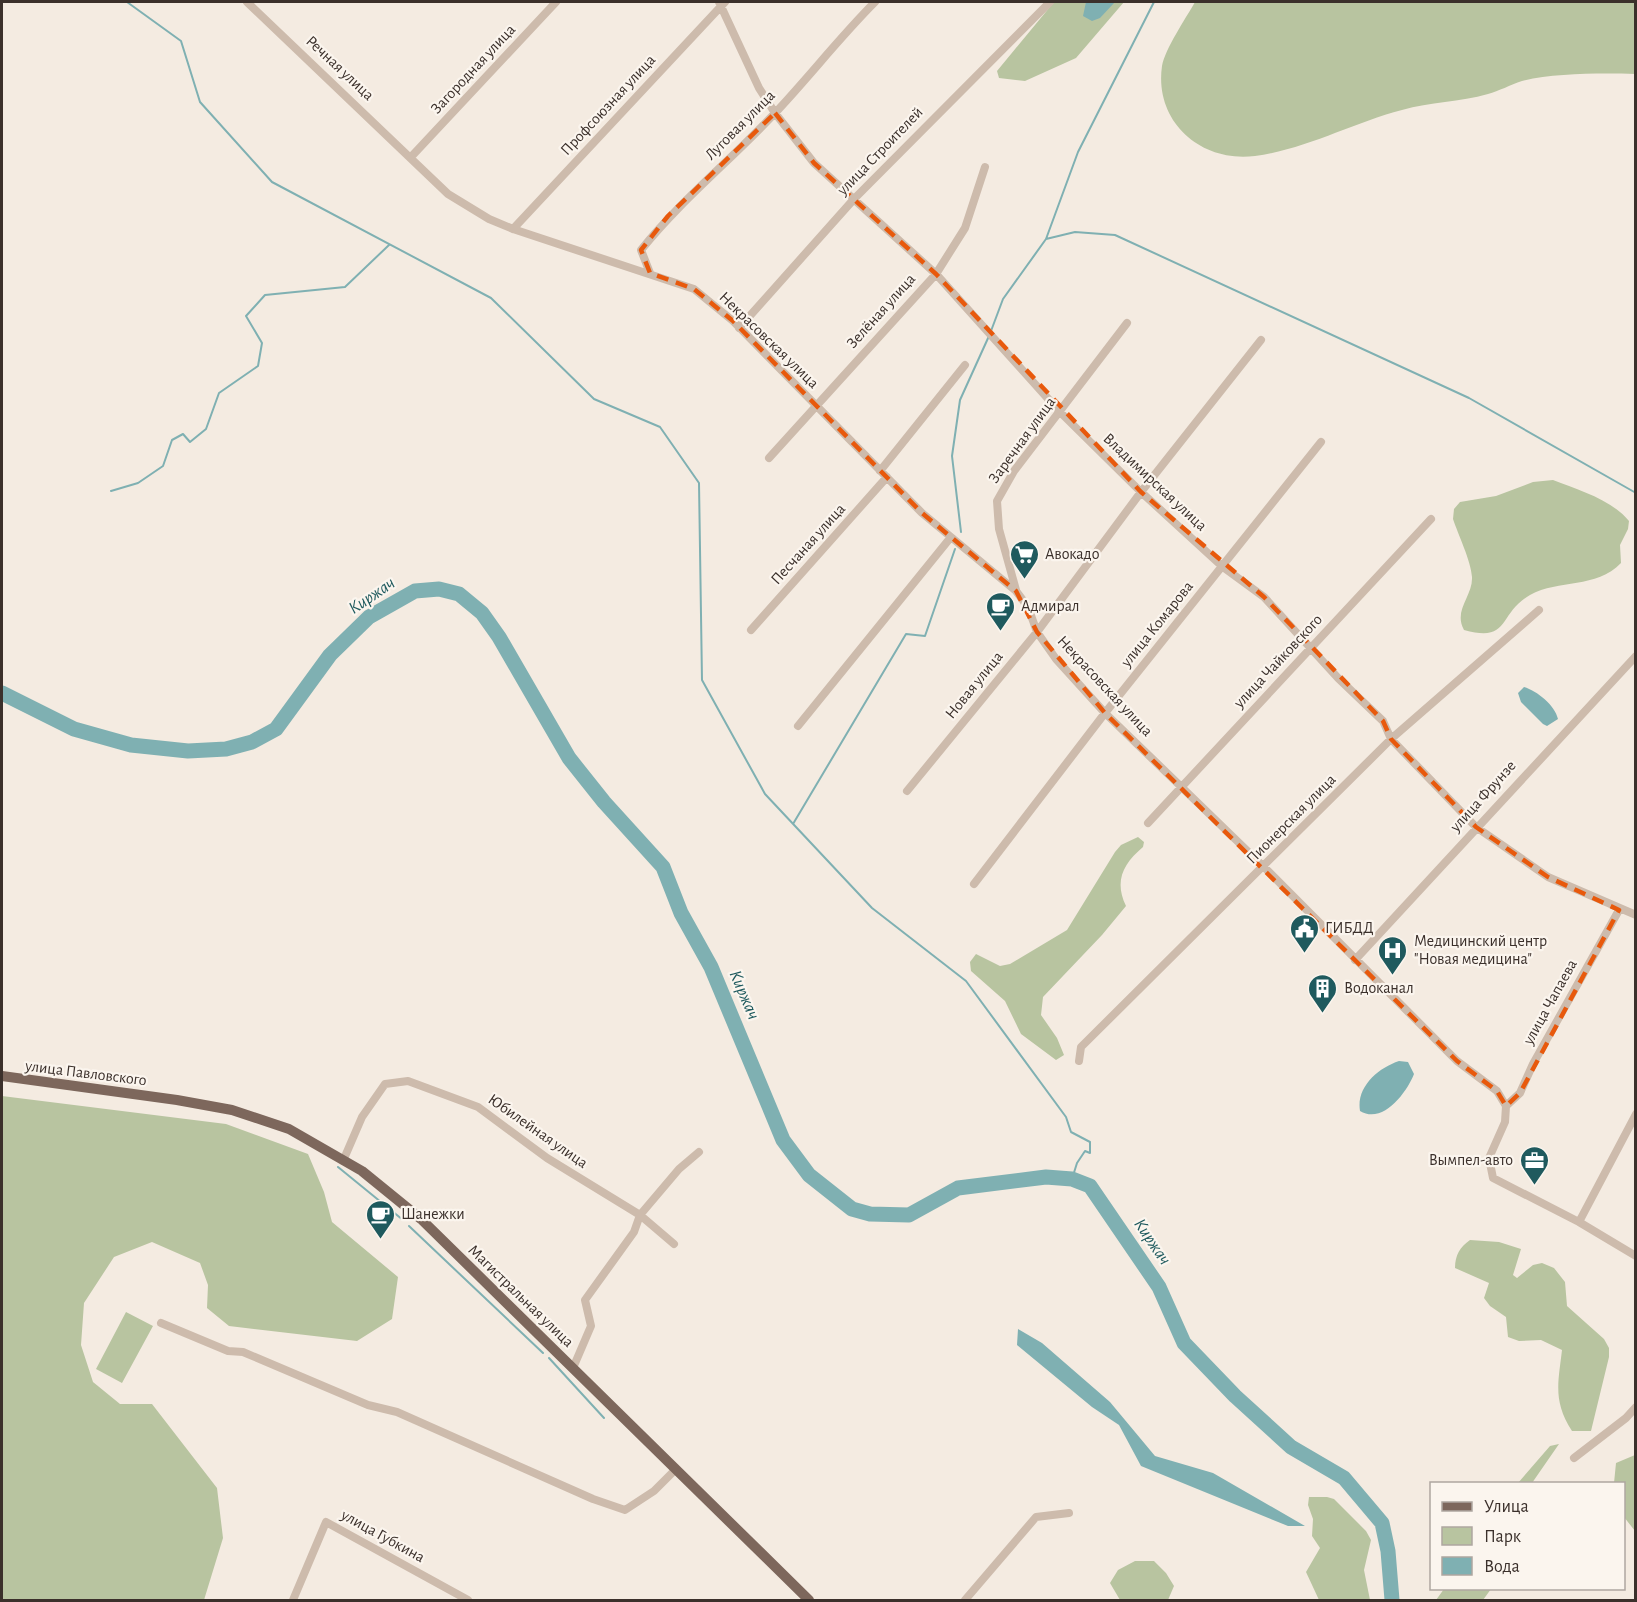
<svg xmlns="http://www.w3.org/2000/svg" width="1637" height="1602" viewBox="0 0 1637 1602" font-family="'Alegreya Sans',sans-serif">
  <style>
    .green { fill: #b8c4a0 }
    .water { fill: #7fb0b2 }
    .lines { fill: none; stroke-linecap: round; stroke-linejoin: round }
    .stream { stroke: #7fb0b2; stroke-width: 2 }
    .river { stroke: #7fb0b2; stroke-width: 15 }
    .minor { stroke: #cdbbac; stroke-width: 8 }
    .major { stroke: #7d675c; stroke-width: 10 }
    .marked { fill: none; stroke: #e8590c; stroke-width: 4.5; stroke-dasharray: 12 8; stroke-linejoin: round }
    .labels { text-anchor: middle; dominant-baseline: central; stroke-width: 4.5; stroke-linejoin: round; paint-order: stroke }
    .street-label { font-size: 16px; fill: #3b302b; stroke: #fbf5ee }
    .poi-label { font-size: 16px; fill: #3b302b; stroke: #fbf5ee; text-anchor: start }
    .water-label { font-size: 18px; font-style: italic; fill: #1f5a5e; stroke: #fbf5ee }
  </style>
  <rect width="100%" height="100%" fill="#f4ebe1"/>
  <path class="green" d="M1054,2h70l-48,56 -51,23 -26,-3 -2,-7z
    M1195,2h440v72c-32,-1 -82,-1 -113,7 -12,4 -23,10 -34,13 -28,8 -58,8 -86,16 -50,13 -95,39 -147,46 -54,7 -101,-34 -93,-90 3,-17 24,-48 33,-64z
    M1553,480c25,10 58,19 76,41l-1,8 -8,16 1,18c-25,26 -62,16 -91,32 -33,19 -19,48 -66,35 -11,-20 9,-34 8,-53 -1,-16 -14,-43 -19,-58l1,-10 6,-7 36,-6 37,-14z
    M1138,837l6,5 -1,5c-20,17 -29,34 -17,59l-24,29 -59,62 -2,18 16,23 7,17 -8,5 -35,-26 -16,-33 -34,-30 -1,-9 6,-8 24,12 10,-2 57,-34 48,-78 6,-7z
    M2,1096l224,28 82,30 16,38 8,30 66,55 -6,42 -35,22 -128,-15 -22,-18 1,-23 -8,-22 -48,-21 -38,15 -30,46 -3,42 12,37 27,22h32l65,84 6,50 -19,62h-202z
    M1470,1240l29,2 22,7 -8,26 4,3 16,-13 9,-2 12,5 11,14 2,24 37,33 5,9v9l-18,74h-19c-19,-30 -14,-47 -10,-81l-21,-10 -22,1 -11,-4 -2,-20 -16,-11 -6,-8 5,-15 -34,-15c0,-13 5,-21 15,-28z
    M126,1312l27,14 -31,57 -26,-14z
    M1559,1444l-27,39h-14l32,-37z
    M1635,1455h1l-1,76 -11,-14v-33l-10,-1 2,-20z
    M1309,1497h18l7,2 32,32 5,9 -7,30 6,30h-51l-13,-28 14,-24 -8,-12 1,-17 -5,-14z
    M1135,1561h19l12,12 8,13 -6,14h-48l-10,-17 8,-13z
    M1444,1589v-1l47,1 -8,11h-47z"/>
  <path class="water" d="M1086,2h29l-15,16 -8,3 -9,-5z
    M1524,687c13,4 31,18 34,32l-11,7 -4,-2 -22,-22 -3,-9z
    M1399,1061l9,1 6,12c-7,18 -31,51 -54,37 -4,-24 18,-43 39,-50z
    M1018,1329l24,14 68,59 45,54 58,17 92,53h-17l-147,-60 -22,-41 -27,-18 -75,-62z"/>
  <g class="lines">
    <path class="stream" d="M127,2l54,39 19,61 72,80 219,116 103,101 66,28 39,56 3,197 63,114 107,114 94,73 100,136 5,15 19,10v11l-5,-2 -8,12 -5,16
      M1046,239l29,-7 40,3 354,163 167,95
      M991,331l12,-32 43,-60 32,-87 76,-150
      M111,491l27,-8 25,-17 9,-26 11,-6 7,8 16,-13 13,-36 39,-27 4,-23 -16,-27 19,-21 80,-8 44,-42
      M961,532l-9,-76 8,-56 29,-64
      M793,824l113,-190 19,2 30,-87
      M338,1167l65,53
      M409,1226l134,127
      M549,1358l55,60"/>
    <path class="river" d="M2,693l72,36 57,16 57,6 38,-2 26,-7 24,-13 54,-74 39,-38 46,-26 24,-2 20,5 23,19 17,24 70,121 35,44 59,65 18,46 30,54 72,173 26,35 43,34 18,5 39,1 49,-27 88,-11 26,2 18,7 69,101 25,56 51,53 56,51 53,31 38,45 6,28 4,49"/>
    <path class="minor" d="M247,2l201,192 41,25 24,10 181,60 39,32 189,192 94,78 12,16 9,25 19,27 49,54 159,154 193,194 40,30 9,15 -1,16 -16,36 4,20 86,44 57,34
      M719,2l40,86 16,25 39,50 122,111 124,138 81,80 82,75 41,30 74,81 45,43 8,18 85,88 72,50 88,38
      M411,157l145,-155
      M513,229l212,-227
      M650,273l-9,-23c40,-50 90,-90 134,-137 34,-36 65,-76 100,-111
      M739,328l115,-129 196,-197
      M769,458l167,-184 29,-46 20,-61
      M880,471l85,-106
      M1016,590l-17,-61 -2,-28 17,-30 113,-148
      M751,630l136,-153
      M798,726l153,-189
      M907,791l130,-159 104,-140 120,-152
      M1148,823l283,-304
      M974,884l131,-171 216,-271
      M1355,960l281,-304
      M1079,1061l2,-14 310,-308 148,-129
      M1506,1106l14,-13 13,-29 86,-154
      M343,1161l19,-44 23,-33 23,-3 70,26 69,51 93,57 34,29
      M1579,1222l57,-108
      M161,1323l67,28 15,1 125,53 29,7 196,87 32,11 29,-19 21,-21
      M573,1368l18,-42 -6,-26 49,-68 6,-17 39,-46 20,-17
      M1574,1458l52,-40 10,-11
      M293,1600l33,-78 142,78
      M965,1600l71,-83 33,-4"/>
    <path class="major" d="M2,1076l175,24 55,10 57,19 73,42 59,48 388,381"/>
  </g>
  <path class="marked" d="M775,113l39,50 122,111 205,218 123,105 119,124 8,18 85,88 72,50 71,33 -99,183 -14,13 -9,-15 -40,-30 -352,-348 -68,-81 -21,-41 -94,-78 -189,-192 -39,-32 -44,-16 -9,-23 27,-34z"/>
  <defs>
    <symbol id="supermarket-pin" viewBox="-11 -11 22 30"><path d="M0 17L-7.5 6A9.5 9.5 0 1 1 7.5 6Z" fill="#1f5a5e" stroke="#fbf5ee"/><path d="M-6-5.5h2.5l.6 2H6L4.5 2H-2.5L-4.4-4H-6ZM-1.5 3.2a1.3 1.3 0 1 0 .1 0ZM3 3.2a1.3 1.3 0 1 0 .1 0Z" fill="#fff"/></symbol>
    <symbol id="cafe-pin" viewBox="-11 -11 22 30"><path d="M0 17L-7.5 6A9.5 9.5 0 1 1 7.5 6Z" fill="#1f5a5e" stroke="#fbf5ee"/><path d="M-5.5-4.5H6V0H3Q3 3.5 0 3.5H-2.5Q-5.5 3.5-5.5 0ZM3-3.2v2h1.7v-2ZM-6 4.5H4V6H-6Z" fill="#fff"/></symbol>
    <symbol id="civic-pin" viewBox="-11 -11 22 30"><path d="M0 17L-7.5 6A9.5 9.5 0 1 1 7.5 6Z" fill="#1f5a5e" stroke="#fbf5ee"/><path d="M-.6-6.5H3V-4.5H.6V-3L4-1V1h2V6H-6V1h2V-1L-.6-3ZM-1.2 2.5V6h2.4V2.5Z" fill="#fff"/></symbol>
    <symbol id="hospital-pin" viewBox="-11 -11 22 30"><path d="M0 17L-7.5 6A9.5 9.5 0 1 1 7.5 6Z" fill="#1f5a5e" stroke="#fbf5ee"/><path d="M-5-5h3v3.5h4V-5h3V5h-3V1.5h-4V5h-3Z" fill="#fff"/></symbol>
    <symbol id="building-pin" viewBox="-11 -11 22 30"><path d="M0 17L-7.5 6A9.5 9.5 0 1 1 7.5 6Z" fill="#1f5a5e" stroke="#fbf5ee"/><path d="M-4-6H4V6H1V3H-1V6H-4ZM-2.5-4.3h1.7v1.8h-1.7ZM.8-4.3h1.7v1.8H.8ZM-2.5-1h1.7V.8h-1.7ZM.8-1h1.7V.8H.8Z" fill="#fff"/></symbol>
    <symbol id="office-pin" viewBox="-11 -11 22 30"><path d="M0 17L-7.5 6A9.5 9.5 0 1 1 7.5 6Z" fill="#1f5a5e" stroke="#fbf5ee"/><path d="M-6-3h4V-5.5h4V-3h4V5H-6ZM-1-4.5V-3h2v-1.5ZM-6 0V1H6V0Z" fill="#fff"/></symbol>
  </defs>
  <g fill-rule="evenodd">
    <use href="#supermarket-pin" x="1008" y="538" width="33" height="45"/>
    <use href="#cafe-pin" x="984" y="590" width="33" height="45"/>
    <use href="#civic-pin" x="1288" y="912" width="33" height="45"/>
    <use href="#hospital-pin" x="1376" y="934" width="33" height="45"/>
    <use href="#building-pin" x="1306" y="972" width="33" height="45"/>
    <use href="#office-pin" x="1518" y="1144" width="33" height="45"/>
    <use href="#cafe-pin" x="364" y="1198" width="33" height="45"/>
  </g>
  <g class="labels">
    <g class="street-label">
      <text transform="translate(340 68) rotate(43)">Речная улица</text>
      <text transform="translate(473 69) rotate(-47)">Загородная улица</text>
      <text transform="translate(608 105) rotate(-47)">Профсоюзная улица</text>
      <text transform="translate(740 125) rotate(-45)">Луговая улица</text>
      <text transform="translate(880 151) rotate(-46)">улица Строителей</text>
      <text transform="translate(881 311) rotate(-48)">Зелёная улица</text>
      <text transform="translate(769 340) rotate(44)">Некрасовская улица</text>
      <text transform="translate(1022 440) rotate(-54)">Заречная улица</text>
      <text transform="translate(1155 482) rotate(43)">Владимирская улица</text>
      <text transform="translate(808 544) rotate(-48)">Песчаная улица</text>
      <text transform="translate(1157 624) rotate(-51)">улица Комарова</text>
      <text transform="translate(1278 661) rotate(-47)">улица Чайковского</text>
      <text transform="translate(974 685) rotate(-51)">Новая улица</text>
      <text transform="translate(1105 686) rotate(47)">Некрасовская улица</text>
      <text transform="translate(1483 796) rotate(-48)">улица Фрунзе</text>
      <text transform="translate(1291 819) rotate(-45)">Пионерская улица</text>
      <text transform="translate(1550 1002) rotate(-61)">улица Чапаева</text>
      <text transform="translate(86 1073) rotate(7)">улица Павловского</text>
      <text transform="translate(538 1131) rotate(35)">Юбилейная улица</text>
      <text transform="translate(521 1296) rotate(44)">Магистральная улица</text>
      <text transform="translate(383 1536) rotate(29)">улица Губкина</text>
    </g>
    <g class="poi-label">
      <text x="1045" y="554">Авокадо</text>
      <text x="1021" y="606">Адмирал</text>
      <text x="1325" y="928">ГИБДД</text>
      <text x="1414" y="941">Медицинский центр<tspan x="1414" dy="18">"Новая медицина"</tspan></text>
      <text x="1344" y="988">Водоканал</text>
      <text x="1513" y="1160" text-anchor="end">Вымпел-авто</text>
      <text x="401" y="1214">Шанежки</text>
    </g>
    <g class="water-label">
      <text transform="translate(372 596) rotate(-34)">Киржач</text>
      <text transform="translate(744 995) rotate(67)">Киржач</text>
      <text transform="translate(1152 1242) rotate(56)">Киржач</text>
    </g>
  </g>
  <rect width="1637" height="1602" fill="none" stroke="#3b302b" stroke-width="6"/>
  <rect x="1430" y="1482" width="195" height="108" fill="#fbf5ee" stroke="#aea6a0" stroke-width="1.5"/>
  <rect x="1442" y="1502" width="30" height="9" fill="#7d675c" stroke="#aea6a0" stroke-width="1.5"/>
  <text x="1484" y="1512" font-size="18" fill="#3b302b">Улица</text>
  <rect x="1442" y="1527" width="30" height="18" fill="#b8c4a0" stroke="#aea6a0" stroke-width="1.5"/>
  <text x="1484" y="1542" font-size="18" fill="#3b302b">Парк</text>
  <rect x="1442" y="1557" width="30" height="18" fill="#7fb0b2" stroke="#aea6a0" stroke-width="1.5"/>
  <text x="1484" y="1572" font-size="18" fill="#3b302b">Вода</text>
</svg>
